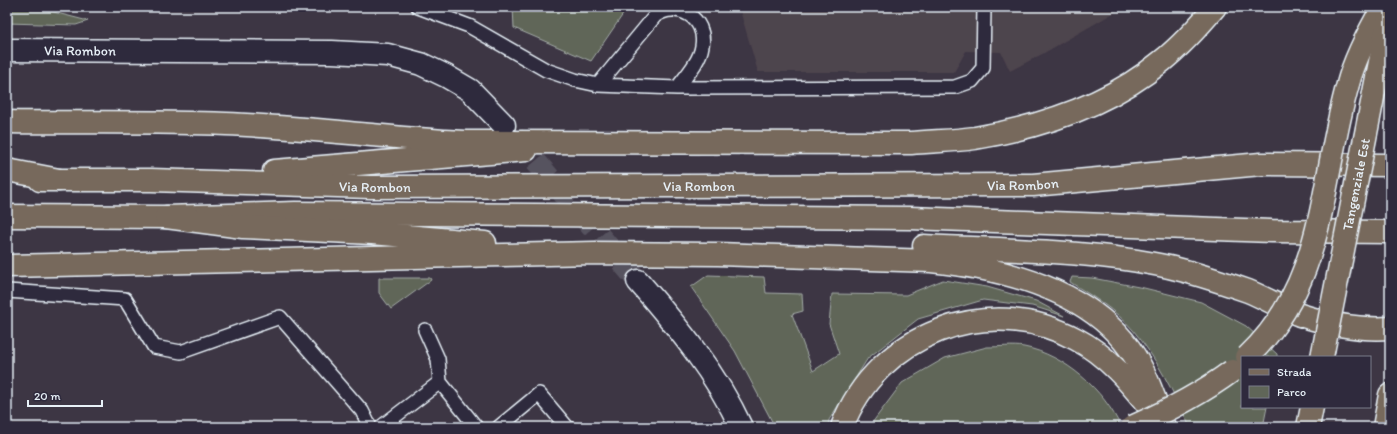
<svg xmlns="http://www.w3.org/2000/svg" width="1397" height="434" viewBox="0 0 1397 434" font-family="Itim,sans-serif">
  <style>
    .built { fill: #4e444d }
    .green { fill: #606658; stroke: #a4aca8 }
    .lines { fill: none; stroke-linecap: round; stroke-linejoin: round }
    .street-tunnel { stroke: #57525f; stroke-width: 22; stroke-dasharray: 22 11; stroke-linecap: butt }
    .lane-casing { stroke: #e8f1f8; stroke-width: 16 }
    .street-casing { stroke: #e8f1f8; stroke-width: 25 }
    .primary-casing { stroke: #e8f1f8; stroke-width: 25 }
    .highway-casing { stroke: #e8f1f8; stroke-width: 25 }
    .lane { stroke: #2f2a3d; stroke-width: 13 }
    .street { stroke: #2f2a3d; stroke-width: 22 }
    .primary { stroke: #77695c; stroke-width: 22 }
    .highway { stroke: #77695c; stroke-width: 22 }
    .highway-bridge-casing { stroke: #e8f1f8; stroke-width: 25; stroke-linecap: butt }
    .highway-bridge { stroke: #77695c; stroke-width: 22 }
    .labels { text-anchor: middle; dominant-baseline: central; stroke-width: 3; stroke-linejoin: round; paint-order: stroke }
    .street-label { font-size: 14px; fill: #e8f1f8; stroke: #2f2a3d }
  </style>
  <rect width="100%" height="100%" fill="#3d3644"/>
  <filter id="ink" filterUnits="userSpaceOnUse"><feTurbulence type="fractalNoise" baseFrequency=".025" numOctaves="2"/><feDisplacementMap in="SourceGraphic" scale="8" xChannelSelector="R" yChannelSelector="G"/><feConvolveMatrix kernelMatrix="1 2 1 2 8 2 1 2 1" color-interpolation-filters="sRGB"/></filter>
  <g filter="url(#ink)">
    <path class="built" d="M739,7h385l-80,46 -34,18 -9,-19 -35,-1 -12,21h-196z"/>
    <path class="green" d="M7,7h27l54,14 -12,4 -69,-2z
      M513,7h115l-37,54 -77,-33z
      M708,275l56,2 2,16 36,1 1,17 -11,3 21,57 26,-17 -10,-30 3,-30 74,1 37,-15 44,7 49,14 28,15 -32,-10 -49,-6 -65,19 -50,39 -39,62 -1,7h-53l-40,-76 -44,-64z
      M1072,277l20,1 52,10 57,14 45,24 31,28v3h-35v50h25l-4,20h-73c-16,-33 -33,-69 -57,-97 -17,-20 -41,-34 -63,-48z
      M379,278h51l1,2 -40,29 -12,-16z
      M987,347c12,0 26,-2 37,0 41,8 80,43 97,80h-252l33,-44 43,-25z"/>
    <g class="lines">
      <path class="street-tunnel" d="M514,136l124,145"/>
      <defs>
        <path id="lane" d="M418,7l51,19 77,44 29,10 23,5 79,3 278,-1 17,-6 11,-13 1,-61
          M598,85l57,-69c22,-16 52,2 47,30 -2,15 -16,30 -25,42
          M7,291l118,8 29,48 27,5 99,-35 82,94 8,16
          M440,382l36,45
          M381,427l59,-45 -2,-23 -13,-29
          M499,427l40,-33 28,33"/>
        <g id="street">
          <path id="s1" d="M7,50l325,2 56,3 33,9 25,12 24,14 34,35"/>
          <path d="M638,281c39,45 78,92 103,146"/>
        </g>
        <g id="primary">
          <path d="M274,171l252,-21"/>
          <path id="s2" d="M40,180h111l219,7 663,-2 228,-21 129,1"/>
          <path d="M7,216l159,1 129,-4 615,5 362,13 118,1"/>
        </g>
        <path id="highway" d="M7,122c73,1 146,-1 219,2 80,3 159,14 239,18l446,1c21,-2 43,-2 64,-5 66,-11 135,-34 187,-77 20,-16 37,-35 53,-54
          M7,170l52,10
          M166,217l77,10 129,6 113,10
          M924,246c80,4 168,4 245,21 27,6 53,15 79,24 17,7 34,17 52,24 28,9 61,15 90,13
          M7,266l587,-13 124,1 213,7c79,8 176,33 213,112 8,17 14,36 21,54
          M842,427c35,-93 146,-135 234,-88 31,16 54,44 75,70
          M1308,427l4,-20
          M1384,427l6,-32"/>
      </defs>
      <use href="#lane" class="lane-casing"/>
      <use href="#street" class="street-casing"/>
      <use href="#primary" class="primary-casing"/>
      <use href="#highway" class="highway-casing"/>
      <use href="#lane" class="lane"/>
      <use href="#street" class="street"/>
      <use href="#primary" class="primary"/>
      <use href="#highway" class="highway"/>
      <defs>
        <g id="highway-bridge">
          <path d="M1247,357c80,-75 73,-176 101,-273 7,-27 21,-53 35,-77"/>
          <path id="s3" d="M1322,357l68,-346"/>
          <path d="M1132,427c36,-16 69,-33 100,-56"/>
        </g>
      </defs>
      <use href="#highway-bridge" class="highway-bridge-casing"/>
      <use href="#highway-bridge" class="highway-bridge"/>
    </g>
  </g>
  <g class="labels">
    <g class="street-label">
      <text stroke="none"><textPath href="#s1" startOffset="73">Via Rombon</textPath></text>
      <text stroke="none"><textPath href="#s2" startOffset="983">Via Rombon</textPath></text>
      <text stroke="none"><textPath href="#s3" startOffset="176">Tangenziale Est</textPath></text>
      <text stroke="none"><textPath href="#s2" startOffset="335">Via Rombon</textPath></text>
      <text stroke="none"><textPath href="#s2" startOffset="659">Via Rombon</textPath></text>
    </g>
  </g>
  <rect width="1397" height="434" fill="none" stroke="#2f2a3d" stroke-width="24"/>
  <rect x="12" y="12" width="1373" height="410" fill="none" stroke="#e8f1f8" stroke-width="1.5" filter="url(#ink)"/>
  <rect x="1241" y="356" width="130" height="52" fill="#2f2a3d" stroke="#797a88"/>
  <rect x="1249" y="369" width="20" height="6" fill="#77695c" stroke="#797a88"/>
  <text x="1277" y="376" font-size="12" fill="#e8f1f8">Strada</text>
  <rect x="1249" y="386" width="20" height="12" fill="#606658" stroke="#797a88"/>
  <text x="1277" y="396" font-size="12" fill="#e8f1f8">Parco</text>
  <path d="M28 400v6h74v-6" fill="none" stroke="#e8f1f8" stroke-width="2"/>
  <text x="34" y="400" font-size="12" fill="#e8f1f8" stroke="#2f2a3d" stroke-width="3" paint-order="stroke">20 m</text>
</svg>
